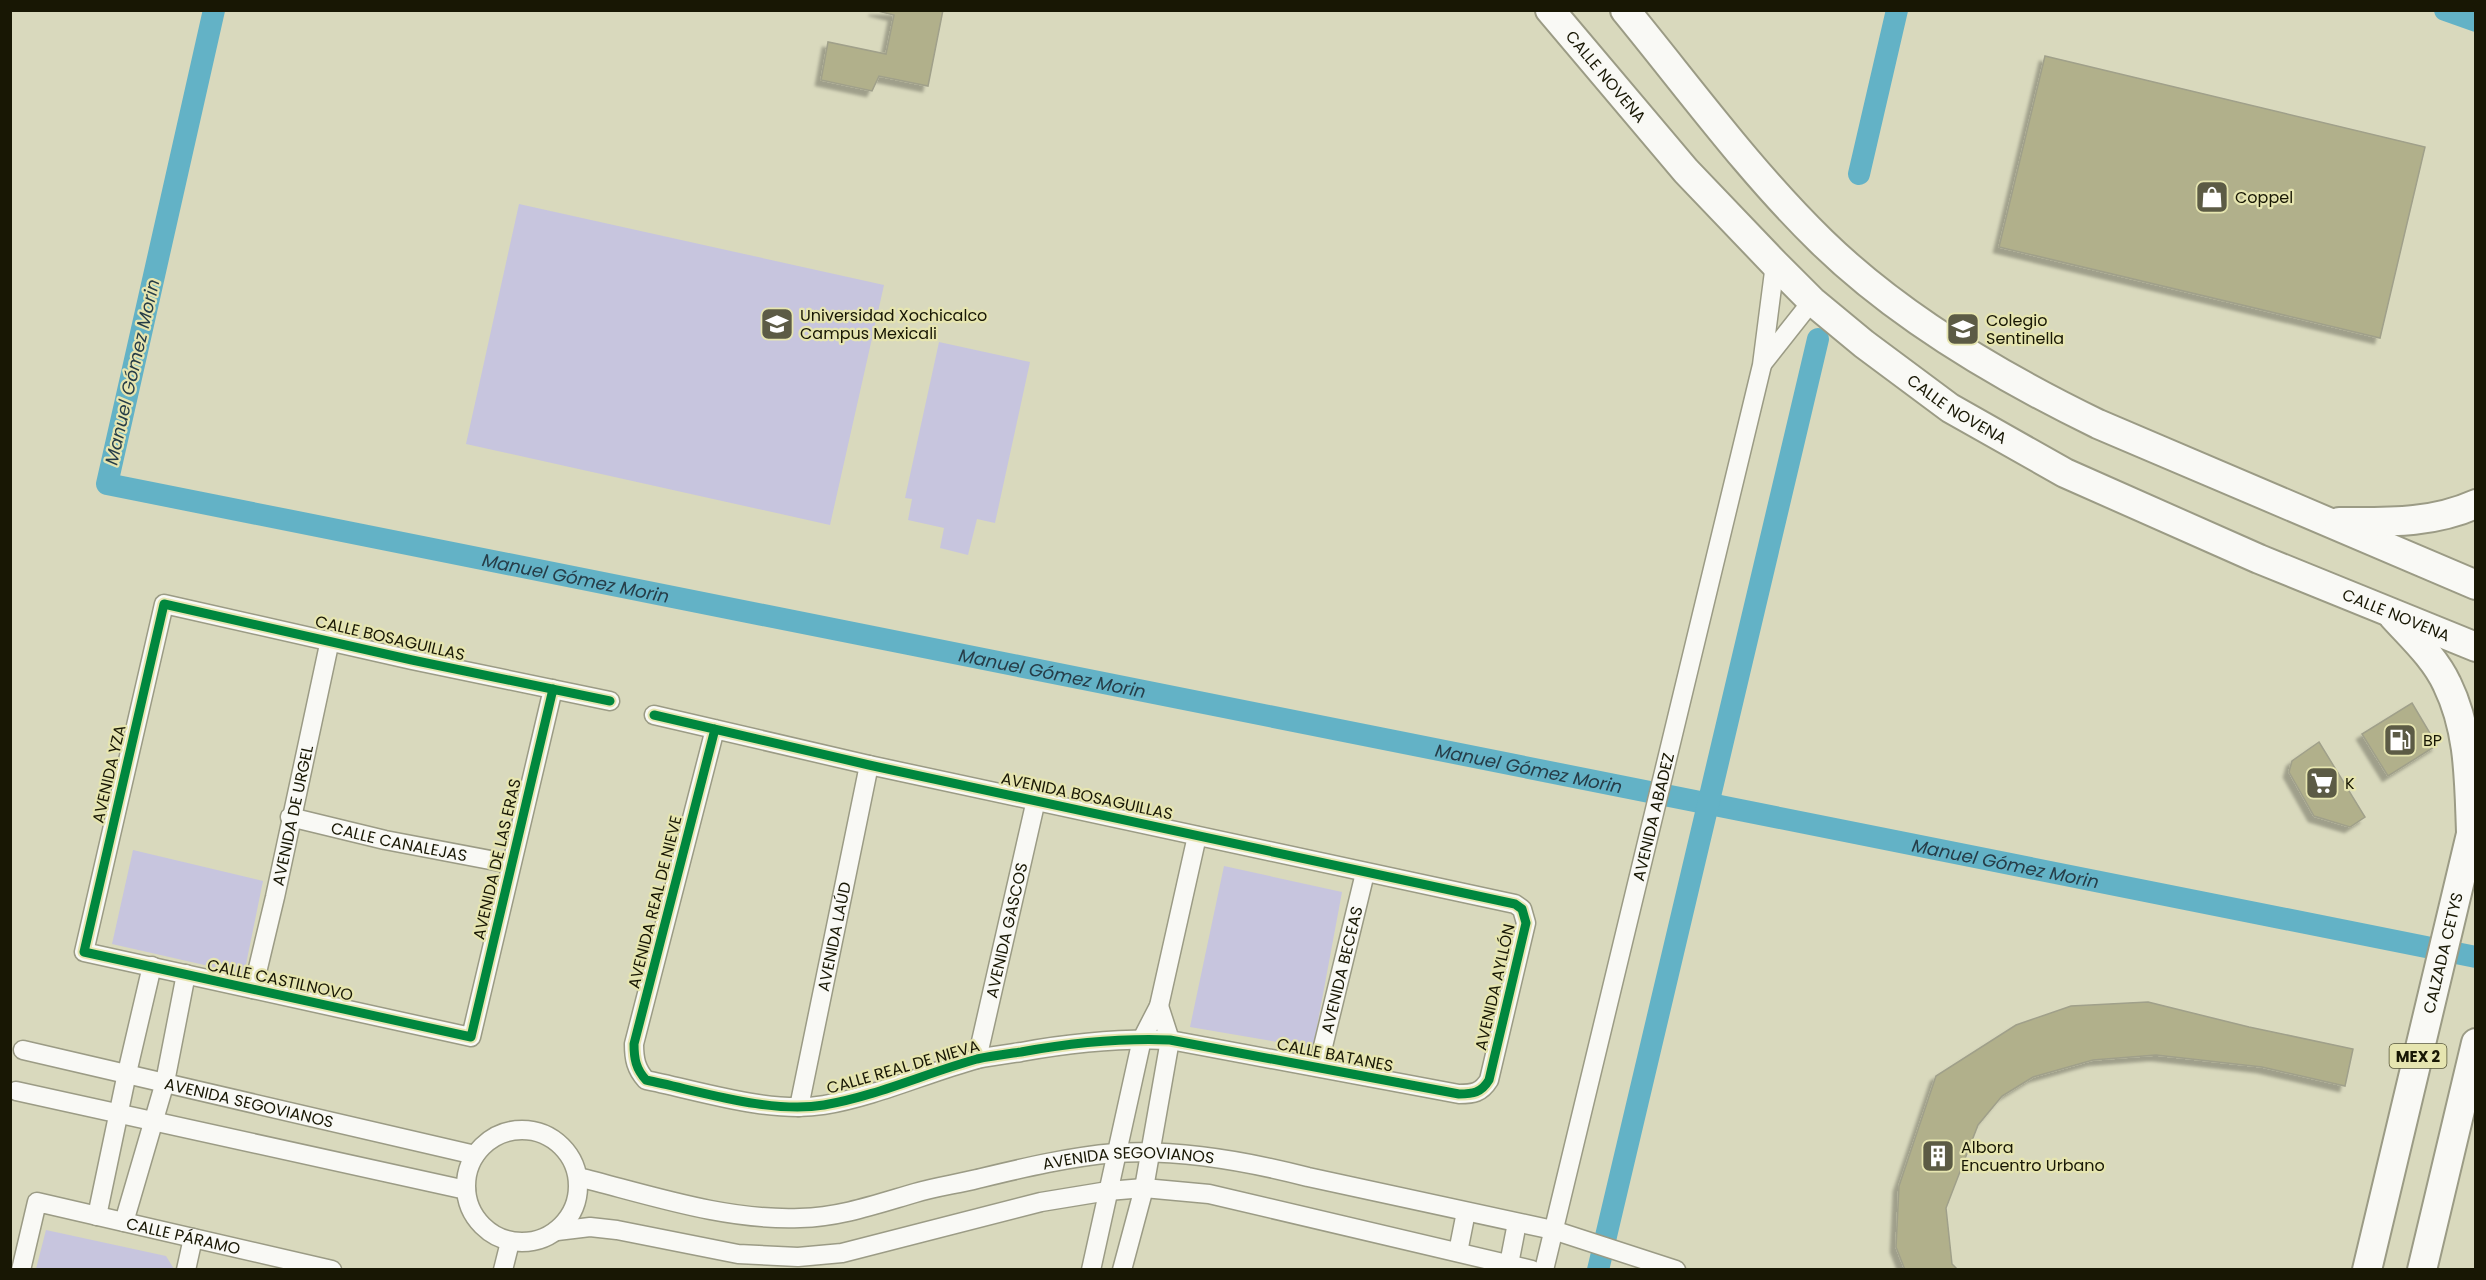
<svg xmlns="http://www.w3.org/2000/svg" width="2486" height="1280" viewBox="0 0 2486 1280" font-family="Poppins,sans-serif">
  <style>
    .green { fill: #c7c5de }
    .lines { fill: none; stroke-linecap: round; stroke-linejoin: round }
    .canal { stroke: #63b2c6; stroke-width: 22 }
    .building { fill: #b1b08b; stroke: #a0a08a; stroke-width: 1.5; filter: url(#shadow) }
    .minor-casing { stroke: #9b9b85; stroke-width: 21 }
    .primary-casing { stroke: #9b9b85; stroke-width: 32 }
    .minor { stroke: #f9f9f5; stroke-width: 18 }
    .primary { stroke: #f9f9f5; stroke-width: 28 }
    .cycleway-casing { stroke: #e6e5b0; stroke-width: 13 }
    .cycleway { stroke: #00873e; stroke-width: 9 }
    .labels { text-anchor: middle; dominant-baseline: central; stroke-width: 4.5; stroke-linejoin: round; paint-order: stroke }
    .shield { fill: #e6e5b0; stroke: #565538; stroke-width: 1.5 }
    .shield-label { font-size: 15px; font-weight: bold; fill: #181704 }
    .street-label { font-size: 16px; fill: #181704; stroke: #e6e5b0 }
    .poi-label { font-size: 16px; fill: #181704; stroke: #e6e5b0; text-anchor: start }
    .water-label { font-size: 18px; font-style: italic; fill: #263d48; stroke: #e6e5b0 }
  </style>
  <defs>
    <filter id="shadow"><feDropShadow dx="-5.5" dy="5.5" stdDeviation="1.5" flood-color="#0004"/></filter>
  </defs>
  <rect width="100%" height="100%" fill="#d9d9bd"/>
  <path class="green" d="M519,204l365,81 -54,240 -364,-81z
    M939,342l91,20 -35,161 -18,-4 -9,36 -28,-7 4,-20 -36,-8 4,-21 -7,-1z
    M133,850l130,31 -19,93 -132,-30z
    M1224,866l118,26 -29,156 -123,-21z
    M46,1230l120,26 8,13h-138z"/>
  <g class="lines">
    <g class="canal">
      <path id="s1" d="M214,10l-107,474 2369,473"/>
      <path d="M2445,10l31,11"/>
      <path d="M1859,174l38,-164"/>
      <path d="M1598,1270l220,-931"/>
    </g>
  </g>
  <path class="building" d="M874,10h69l-15,76 -49,-10 -7,15 -51,-11 7,-38 58,12 8,-39z
    M2045,56l380,91 -45,191 -381,-91z
    M2412,703l25,42 -49,31 -26,-42z
    M2319,742l46,75 -15,10 -36,-11 -25,-44 3,-11z
    M2148,1002l101,25 104,22 -8,37 -83,-19 -106,-12 -63,5 -60,17 -31,19 -24,29 -32,83 6,56 6,6h-53l-9,-23 3,-61 37,-110 80,-51 55,-19z"/>
  <g class="lines">
    <defs>
      <g id="minor">
        <path d="M1763,363l49,-62"/>
        <path d="M553,689l-82,348 -387,-85 80,-348 248,56 198,41"/>
        <path d="M654,715l215,50 646,139 7,5 4,14 -37,157c-8,13 -16,14 -30,14l-289,-54c-51,-2 -99,3 -149,12 -14,2 -30,4 -44,7 -51,14 -100,37 -153,46 -54,9 -124,-14 -178,-25 -10,-11 -12,-21 -12,-36l81,-315"/>
        <path id="s2" d="M290,817l95,23 126,24"/>
        <path id="s3" d="M253,989l22,-92 55,-257"/>
        <path id="s4" d="M23,1050l452,105"/>
        <path id="s5" d="M977,1059l59,-259"/>
        <path id="s6" d="M1318,1067l47,-194"/>
        <path d="M16,1091l450,99"/>
        <path id="s7" d="M799,1107l70,-342"/>
        <circle cx="522" cy="1186" r="56"/>
        <path id="s8" d="M578,1177c72,18 148,44 222,41 41,-1 77,-14 115,-25 20,-6 42,-9 62,-14 46,-11 91,-22 138,-26 65,-4 131,8 193,24l245,53 123,40"/>
        <path d="M97,1216l30,-143 25,-107"/>
        <path d="M124,1222l41,-140 21,-108"/>
        <path d="M557,1231l33,-4 27,3 121,24 60,3 44,-4 199,-51 67,-11 36,-3 65,6 323,76"/>
        <path d="M1458,1252l8,-40"/>
        <path d="M1509,1264l8,-41"/>
        <path id="s9" d="M21,1270l16,-68 295,68"/>
        <path d="M186,1270l7,-32"/>
        <path d="M503,1270l7,-28"/>
        <path d="M1091,1270l51,-231 17,-33 38,-170"/>
        <path d="M1122,1270l22,-82 26,-148 -11,-34"/>
        <path id="s10" d="M1544,1270l218,-905 13,-101"/>
      </g>
      <g id="primary">
        <path id="s11" d="M1550,10l136,161 89,93 37,37 52,43 86,64 115,65 194,86 217,88"/>
        <path d="M1625,10c64,78 125,162 197,232 78,76 179,135 276,182l378,161"/>
        <path d="M2339,522c48,0 92,2 137,-18"/>
        <path d="M2393,616c19,21 42,42 54,68 23,47 22,97 24,148"/>
        <path id="s12" d="M2367,1270l109,-457"/>
        <path d="M2422,1270l54,-227"/>
      </g>
    </defs>
    <use href="#minor" class="minor-casing"/>
    <use href="#primary" class="primary-casing"/>
    <use href="#minor" class="minor"/>
    <use href="#primary" class="primary"/>
    <defs>
      <path id="cycleway" d="M553,689l-82,348 -387,-85 80,-348 248,56 198,41
        M654,715l215,50 646,139 7,5 4,14 -37,157c-8,13 -16,14 -30,14l-289,-54c-51,-2 -99,3 -149,12 -14,2 -30,4 -44,7 -51,14 -100,37 -153,46 -54,9 -124,-14 -178,-25 -10,-11 -12,-21 -12,-36l81,-315"/>
    </defs>
    <use href="#cycleway" class="cycleway-casing"/>
    <use href="#cycleway" class="cycleway"/>
  </g>
  <defs>
    <symbol id="shop-square" viewBox="-11 -11 22 22"><rect x="-9" y="-9" width="18" height="18" rx="4" fill="#5c5b45" stroke="#e6e5b0"/><path d="M-5-2.5h2.3a2.7 3.5 0 0 1 5.4 0H5L5.5 6h-11ZM-1.5-2.5h3a1.5 2.3 0 0 0-3 0Z" fill="#fff"/></symbol>
    <symbol id="university-square" viewBox="-11 -11 22 22"><rect x="-9" y="-9" width="18" height="18" rx="4" fill="#5c5b45" stroke="#e6e5b0"/><path d="M0-5L7-2L0 1L-7-2ZM-4 1L0 2.5L4 1V4Q0 6-4 4Z" fill="#fff"/></symbol>
    <symbol id="school-square" viewBox="-11 -11 22 22"><rect x="-9" y="-9" width="18" height="18" rx="4" fill="#5c5b45" stroke="#e6e5b0"/><path d="M0-5L7-2L0 1L-7-2ZM-4 1L0 2.5L4 1V4Q0 6-4 4Z" fill="#fff"/></symbol>
    <symbol id="fuel-square" viewBox="-11 -11 22 22"><rect x="-9" y="-9" width="18" height="18" rx="4" fill="#5c5b45" stroke="#e6e5b0"/><path d="M-5.5-6h7V0h2V4h1.3V-2.5L3-4.5l.8-.8L6-3V5H2.5V1h-1V6h-7ZM-4.2-4.7v3.2H.2V-4.7Z" fill="#fff"/></symbol>
    <symbol id="supermarket-square" viewBox="-11 -11 22 22"><rect x="-9" y="-9" width="18" height="18" rx="4" fill="#5c5b45" stroke="#e6e5b0"/><path d="M-6-5.5h2.5l.6 2H6L4.5 2H-2.5L-4.4-4H-6ZM-1.5 3.2a1.3 1.3 0 1 0 .1 0ZM3 3.2a1.3 1.3 0 1 0 .1 0Z" fill="#fff"/></symbol>
    <symbol id="building-square" viewBox="-11 -11 22 22"><rect x="-9" y="-9" width="18" height="18" rx="4" fill="#5c5b45" stroke="#e6e5b0"/><path d="M-4-6H4V6H1V3H-1V6H-4ZM-2.5-4.3h1.7v1.8h-1.7ZM.8-4.3h1.7v1.8H.8ZM-2.5-1h1.7V.8h-1.7ZM.8-1h1.7V.8H.8Z" fill="#fff"/></symbol>
  </defs>
  <g fill-rule="evenodd">
    <use href="#shop-square" x="2193" y="178" width="38" height="38"/>
    <use href="#university-square" x="758" y="305" width="38" height="38"/>
    <use href="#school-square" x="1944" y="310" width="38" height="38"/>
    <use href="#fuel-square" x="2381" y="721" width="38" height="38"/>
    <use href="#supermarket-square" x="2303" y="764" width="38" height="38"/>
    <use href="#building-square" x="1919" y="1137" width="38" height="38"/>
  </g>
  <g class="labels">
    <rect class="shield" x="2389.5" y="1044" width="57" height="24" rx="4.5"/>
    <g class="shield-label">
      <text x="2418" y="1056">MEX 2</text>
    </g>
    <g class="street-label">
      <text stroke="none"><textPath href="#s11" startOffset="87">CALLE NOVENA</textPath></text>
      <text stroke="none"><textPath href="#s11" startOffset="573">CALLE NOVENA</textPath></text>
      <text stroke="none"><textPath href="#s11" startOffset="1059">CALLE NOVENA</textPath></text>
      <text transform="translate(390 638) rotate(13)">CALLE BOSAGUILLAS</text>
      <text transform="translate(109 774) rotate(-77)">AVENIDA YZA</text>
      <text transform="translate(1087 796) rotate(12)">AVENIDA BOSAGUILLAS</text>
      <text stroke="none"><textPath href="#s3" startOffset="178">AVENIDA DE URGEL</textPath></text>
      <text stroke="none"><textPath href="#s10" startOffset="466">AVENIDA ABADEZ</textPath></text>
      <text stroke="none"><textPath href="#s2" startOffset="112">CALLE CANALEJAS</textPath></text>
      <text transform="translate(497 859) rotate(-77)">AVENIDA DE LAS ERAS</text>
      <text transform="translate(655 902) rotate(-76)">AVENIDA REAL DE NIEVE</text>
      <text stroke="none"><textPath href="#s5" startOffset="132">AVENIDA GASCOS</textPath></text>
      <text stroke="none"><textPath href="#s7" startOffset="174">AVENIDA LAÚD</textPath></text>
      <text stroke="none"><textPath href="#s12" startOffset="326">CALZADA CETYS</textPath></text>
      <text stroke="none"><textPath href="#s6" startOffset="100">AVENIDA BECEAS</textPath></text>
      <text transform="translate(280 980) rotate(12)">CALLE CASTILNOVO</text>
      <text transform="translate(1495 987) rotate(-77)">AVENIDA AYLLÓN</text>
      <text transform="translate(1335 1055) rotate(11)">CALLE BATANES</text>
      <text transform="translate(903 1067) rotate(-16)">CALLE REAL DE NIEVA</text>
      <text stroke="none"><textPath href="#s4" startOffset="232">AVENIDA SEGOVIANOS</textPath></text>
      <text stroke="none"><textPath href="#s8" startOffset="562">AVENIDA SEGOVIANOS</textPath></text>
      <text stroke="none"><textPath href="#s9" startOffset="220">CALLE PÁRAMO</textPath></text>
    </g>
    <g class="poi-label">
      <text x="2235" y="197">Coppel</text>
      <text x="800" y="315">Universidad Xochicalco<tspan x="800" dy="18">Campus Mexicali</tspan></text>
      <text x="1986" y="320">Colegio<tspan x="1986" dy="18">Sentinella</tspan></text>
      <text x="2423" y="740">BP</text>
      <text x="2345" y="783">K</text>
      <text x="1961" y="1147">Albora<tspan x="1961" dy="18">Encuentro Urbano</tspan></text>
    </g>
    <g class="water-label">
      <text transform="translate(132 372) rotate(-77)">Manuel Gómez Morin</text>
      <text stroke="none"><textPath href="#s1" startOffset="964">Manuel Gómez Morin</textPath></text>
      <text stroke="none"><textPath href="#s1" startOffset="1450">Manuel Gómez Morin</textPath></text>
      <text stroke="none"><textPath href="#s1" startOffset="1936">Manuel Gómez Morin</textPath></text>
      <text stroke="none"><textPath href="#s1" startOffset="2422">Manuel Gómez Morin</textPath></text>
    </g>
  </g>
  <rect width="2486" height="1280" fill="none" stroke="#181704" stroke-width="24"/>
</svg>
